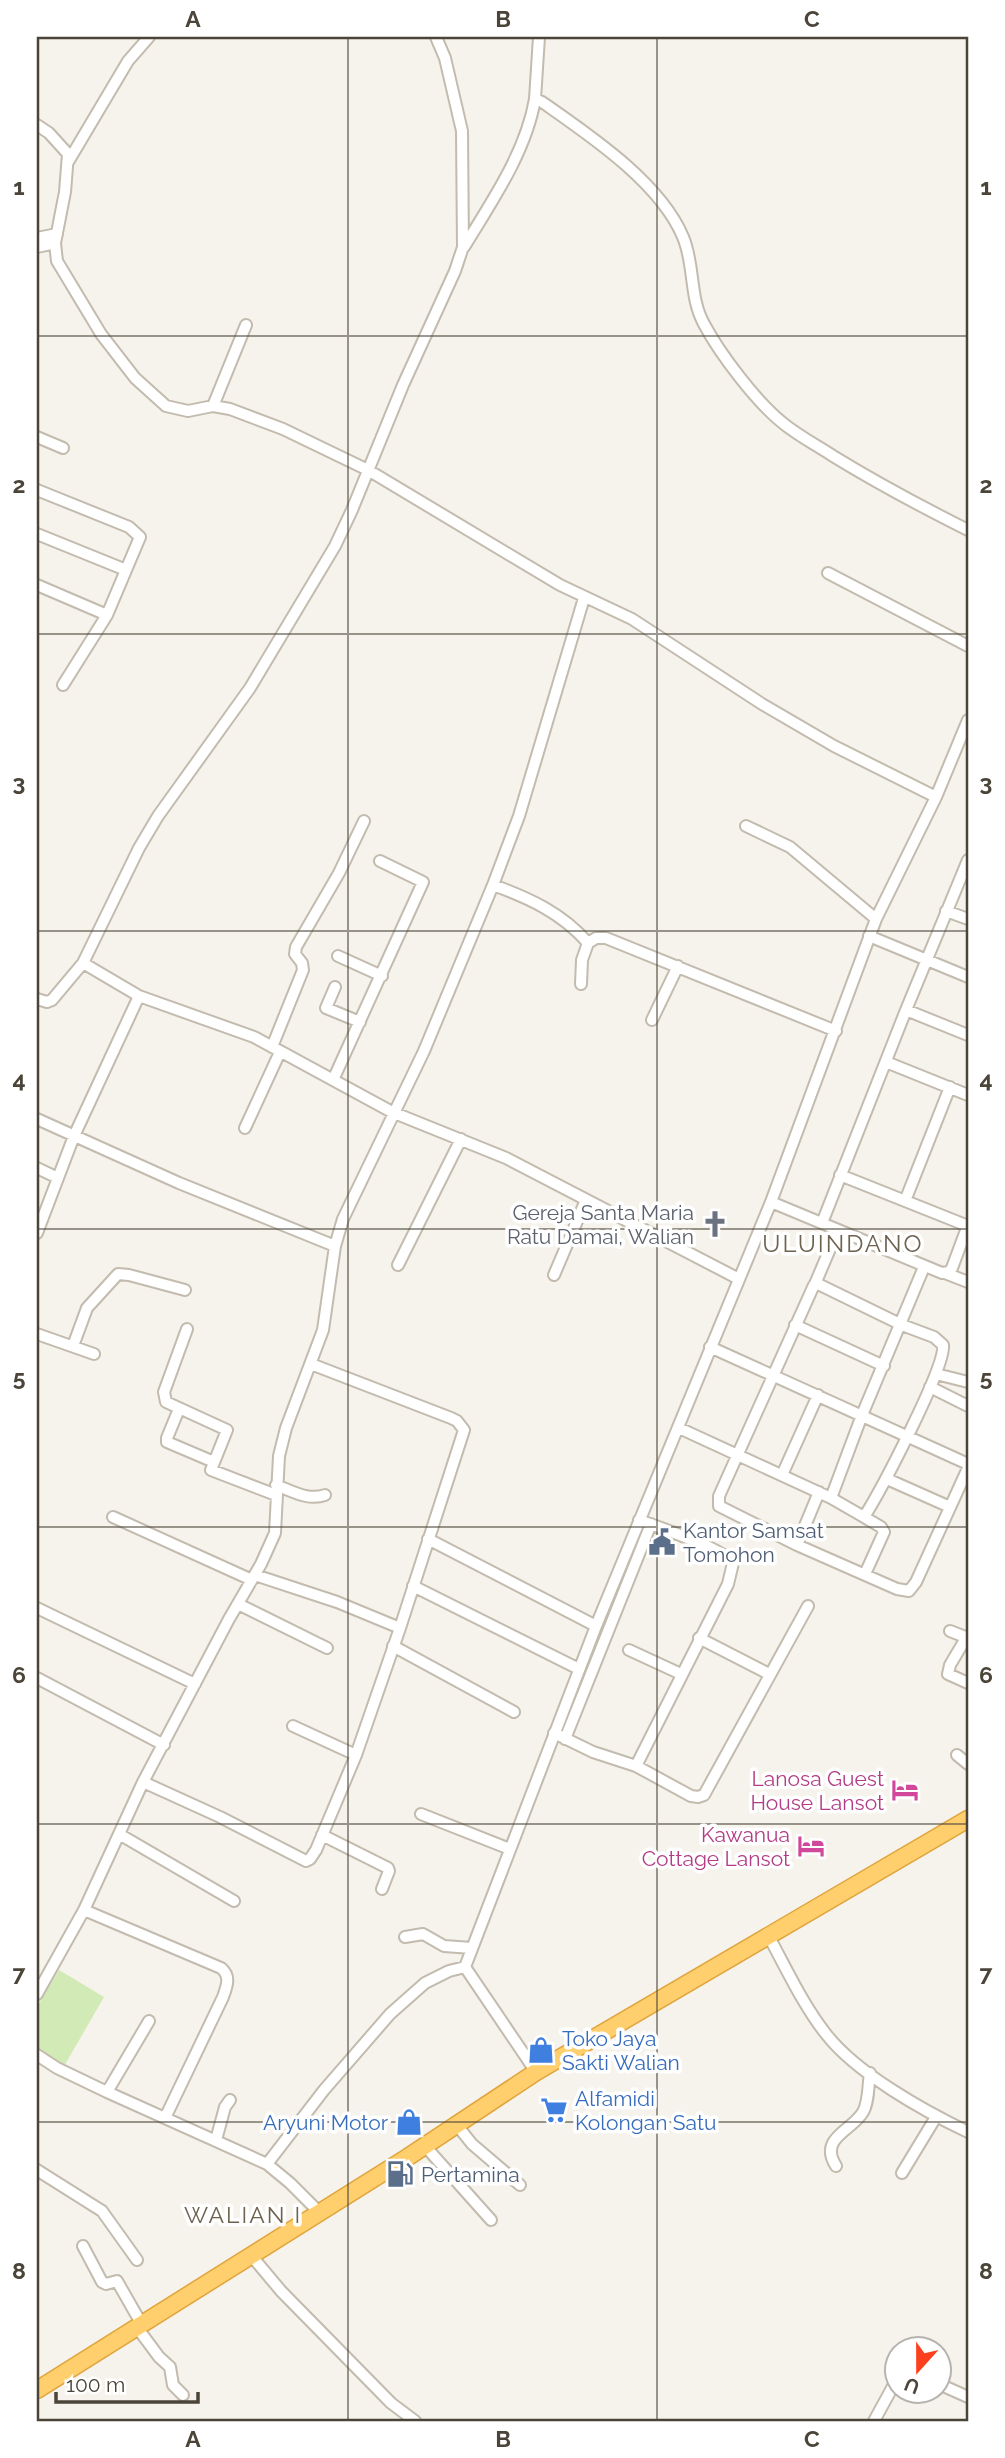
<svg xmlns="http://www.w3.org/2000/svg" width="1005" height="2458" viewBox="0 0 1005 2458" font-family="Raleway,sans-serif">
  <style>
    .green { fill: #d2eab5 }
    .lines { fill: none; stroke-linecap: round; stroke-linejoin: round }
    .minor-casing { stroke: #c2bbae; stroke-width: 14 }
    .highway-casing { stroke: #e0a43c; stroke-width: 19 }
    .minor { stroke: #fff; stroke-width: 10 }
    .highway { stroke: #ffcf6e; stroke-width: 16 }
    .grid { fill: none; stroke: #4b4439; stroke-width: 2; stroke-opacity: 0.55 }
    .labels { text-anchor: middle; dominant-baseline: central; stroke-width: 7; stroke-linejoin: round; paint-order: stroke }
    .worship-label { font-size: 21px; fill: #5b616d; stroke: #fff; text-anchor: end }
    .service-label { font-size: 21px; fill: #4e5e75; stroke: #fff; text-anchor: start }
    .hotel-label { font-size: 21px; fill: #b23c85; stroke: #fff; text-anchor: end }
    .shop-label { font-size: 21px; fill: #366cbe; stroke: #fff; text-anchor: start }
    .neighbourhood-label { font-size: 23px; letter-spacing: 2px; fill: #6e6250; stroke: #fff }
    .quarter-label { font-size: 24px; letter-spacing: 2px; fill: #6e6250; stroke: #fff }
    .neatline { fill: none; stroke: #4b4439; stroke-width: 2.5 }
    .grid-label { font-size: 23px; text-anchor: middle; font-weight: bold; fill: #4b4439 }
  </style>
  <rect width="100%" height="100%" fill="#f6f3ec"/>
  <path class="green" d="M59,1970l45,27 -41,71 -26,-17v-44z"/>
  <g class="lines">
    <defs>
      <path id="minor" d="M535,99l4,-62
        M37,125l12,8 19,21 -3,38 -10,51 2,18 44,73 34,44 31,28 22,5 25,-5 17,3 53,20 85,41 192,115 72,34 130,85 72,42 102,51
        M68,162l60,-101 21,-24
        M37,238l20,-4
        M37,247l18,-4
        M464,247c28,-46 62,-95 71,-148l7,3c47,33 118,80 141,135 12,28 6,60 21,87 16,30 53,79 80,100 15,12 32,21 49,32 44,27 89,51 135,74
        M213,406l33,-81
        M37,437l26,11
        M37,490l92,37 11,10 -33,78 -44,70
        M37,534l89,36
        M828,573l140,73
        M37,585l70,30
        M746,826l44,21 86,72
        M493,885c36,13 69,28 95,58
        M946,911l22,8
        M869,936l99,41
        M338,956l44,20
        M83,963l56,-115 19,-32 92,-128 85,-142 17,-36 51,-125 52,-114 8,-24 -1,-116 -17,-73 -9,-21
        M581,984l1,-24 6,-17 8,-5h10l230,93
        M335,987l-9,21 34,14
        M37,999l10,3 5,-2 31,-37 56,33 115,41 138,75 114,46 233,121
        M906,1010l62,25
        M652,1020l26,-54
        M272,1047l31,-77 -1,-7 -7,-9 1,-7 43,-74 25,-52
        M886,1062l82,33
        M333,1080l90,-198 -43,-21
        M37,1119l142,64 156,63
        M245,1128l35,-76
        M37,1168l21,10
        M840,1175l128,51
        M905,1201l45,-114
        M771,1202l171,71 7,-1 3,-4 16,-43
        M822,1223l84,-213 62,-150
        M37,1233l37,-97 65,-140
        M398,1265l63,-126
        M945,1273l23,9
        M554,1275l32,-75
        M815,1284l23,-54
        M795,1325l89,41
        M187,1329l-23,63 2,10 61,28 -16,40 65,25
        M37,1334l57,20
        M73,1346l14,-38 31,-34 11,1 56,15
        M710,1347l258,117
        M936,1374l32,8
        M930,1387l38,19
        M179,1409l-12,29v4l47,20
        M679,1428l152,70 31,-83 62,-148
        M782,1475l36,-80
        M887,1479l63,28
        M276,1485c16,6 32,16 49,10
        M831,1498l33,19
        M113,1517l139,63
        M428,1539l168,87
        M797,1545l22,-53
        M865,1574l19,-42 -3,-5 -17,-10c16,-25 82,-150 79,-172l-9,-8 -32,-12 -84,-41 -4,1 -95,211v10l78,39 100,44 12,2 7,-9 52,-114
        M255,1575l82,27 63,26
        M413,1586l166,83
        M238,1604l89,44
        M37,1608l158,76
        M950,1631l18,7
        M699,1638l70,36
        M966,1638l-16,27 -2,9 20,9
        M393,1646l121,66
        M629,1650l52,24
        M37,1678l127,67
        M293,1726l63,29
        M554,1733l39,19 43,14 55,30 7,1 6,-2 104,-189
        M565,1739l86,-215
        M957,1755l11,9
        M636,1766l92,-182 5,-21c-9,-14 -75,-36 -94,-43
        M143,1782l77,35 86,44 4,-2 6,-9 40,-95 44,-127 64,-198 -7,-9 -6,-3 -140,-54
        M421,1814l89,35
        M119,1834l115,67
        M322,1835l66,33 1,3 -7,18
        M84,1910l137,58c10,8 6,18 2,29l-58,121
        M768,1935c18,33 35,70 58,99 30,39 98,77 142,98
        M405,1937l18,-3 21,12 28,2
        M37,1994l47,-84 59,-128 86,-163 32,-55 14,-31 4,-77 7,-28 37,-98 12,-84 8,-27 81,-168 69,-166 26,-69 65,-218
        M37,2055l20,13 50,24 160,72 23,19 29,29
        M536,2072l-71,-105 131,-341 175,-424 105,-283 60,-122 32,-77
        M107,2092l42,-71
        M456,2124l16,20 48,41
        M216,2140l9,-33 5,-7
        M425,2146l66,74
        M267,2164l57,-74 66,-76 35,-31 24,-12 16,-4
        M836,2166c-18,-28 16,-35 27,-54 6,-10 5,-27 7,-39
        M37,2170l65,41 35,49
        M902,2173l34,-56
        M83,2246l19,36 4,2 11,-3 24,42
        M250,2254l31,37 110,112 24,18
        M136,2326l23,31 11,10 3,18 10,10
        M939,2384l29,13
        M874,2421l23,-42"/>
      <path id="highway" d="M37,2390l371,-233 128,-85 432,-253"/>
    </defs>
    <use href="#minor" class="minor-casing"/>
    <use href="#highway" class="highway-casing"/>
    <use href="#minor" class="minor"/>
    <use href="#highway" class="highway"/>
  </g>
  <path class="grid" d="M348,37v2384M657,37v2384M37,336h931M37,634h931M37,931h931M37,1229h931M37,1527h931M37,1824h931M37,2122h931"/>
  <defs>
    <symbol id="church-bare" viewBox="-9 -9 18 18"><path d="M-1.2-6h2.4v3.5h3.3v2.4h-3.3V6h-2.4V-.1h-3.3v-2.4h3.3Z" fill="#6b7280" stroke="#fff" stroke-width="2.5" paint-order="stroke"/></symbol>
    <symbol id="civic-bare" viewBox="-9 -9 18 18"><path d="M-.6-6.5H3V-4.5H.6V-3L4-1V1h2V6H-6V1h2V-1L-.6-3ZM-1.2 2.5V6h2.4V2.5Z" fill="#5c6f8a" stroke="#fff" stroke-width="2.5" paint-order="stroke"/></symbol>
    <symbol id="hotel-bare" viewBox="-9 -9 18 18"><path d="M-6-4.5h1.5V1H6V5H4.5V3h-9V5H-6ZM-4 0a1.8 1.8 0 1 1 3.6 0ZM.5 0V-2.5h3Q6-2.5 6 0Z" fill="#d1479c" stroke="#fff" stroke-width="2.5" paint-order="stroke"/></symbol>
    <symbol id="shop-bare" viewBox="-9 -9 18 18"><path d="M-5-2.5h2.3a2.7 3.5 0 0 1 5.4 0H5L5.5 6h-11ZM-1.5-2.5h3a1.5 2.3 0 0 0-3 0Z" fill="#3f7fe0" stroke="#fff" stroke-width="2.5" paint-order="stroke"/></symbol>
    <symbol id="supermarket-bare" viewBox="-9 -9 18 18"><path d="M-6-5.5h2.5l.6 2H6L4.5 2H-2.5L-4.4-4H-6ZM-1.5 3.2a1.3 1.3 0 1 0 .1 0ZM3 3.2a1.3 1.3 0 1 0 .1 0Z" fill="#3f7fe0" stroke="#fff" stroke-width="2.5" paint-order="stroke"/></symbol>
    <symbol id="fuel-bare" viewBox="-9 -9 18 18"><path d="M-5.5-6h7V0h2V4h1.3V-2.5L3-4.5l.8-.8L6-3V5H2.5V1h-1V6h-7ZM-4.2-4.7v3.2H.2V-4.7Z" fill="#5c6f8a" stroke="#fff" stroke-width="2.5" paint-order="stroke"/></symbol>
  </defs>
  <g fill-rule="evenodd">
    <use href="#church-bare" x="696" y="1205" width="38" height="38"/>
    <use href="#civic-bare" x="643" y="1523" width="38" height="38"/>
    <use href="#hotel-bare" x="886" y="1771" width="38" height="38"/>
    <use href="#hotel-bare" x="792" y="1827" width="38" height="38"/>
    <use href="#shop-bare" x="522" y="2031" width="38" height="38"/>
    <use href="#supermarket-bare" x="535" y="2091" width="38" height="38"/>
    <use href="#shop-bare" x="390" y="2103" width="38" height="38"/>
    <use href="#fuel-bare" x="381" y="2155" width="38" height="38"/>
  </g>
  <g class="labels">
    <g class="worship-label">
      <text x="694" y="1212">Gereja Santa Maria<tspan x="694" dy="24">Ratu Damai, Walian</tspan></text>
    </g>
    <g class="service-label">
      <text x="683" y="1530">Kantor Samsat<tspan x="683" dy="24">Tomohon</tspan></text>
      <text x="421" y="2174">Pertamina</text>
    </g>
    <g class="hotel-label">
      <text x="884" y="1778">Lanosa Guest<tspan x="884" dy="24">House Lansot</tspan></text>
      <text x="790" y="1834">Kawanua<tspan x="790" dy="24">Cottage Lansot</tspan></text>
    </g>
    <g class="shop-label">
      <text x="562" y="2038">Toko Jaya<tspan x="562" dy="24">Sakti Walian</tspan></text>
      <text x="575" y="2098">Alfamidi<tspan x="575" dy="24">Kolongan Satu</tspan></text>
      <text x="388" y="2122" text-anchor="end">Aryuni Motor</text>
    </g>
    <g class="neighbourhood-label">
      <text x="243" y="2214">WALIAN I</text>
    </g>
    <g class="quarter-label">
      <text x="843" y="1243">ULUINDANO</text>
    </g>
  </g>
  <rect width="1005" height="2458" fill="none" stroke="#ffffff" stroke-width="77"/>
  <g transform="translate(918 2370) rotate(201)"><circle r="33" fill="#ffffff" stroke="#b7b4b0" stroke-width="2"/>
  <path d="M0-5L12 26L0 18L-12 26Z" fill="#fc3f1d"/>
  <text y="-10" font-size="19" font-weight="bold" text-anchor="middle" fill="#4b4439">U</text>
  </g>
  <path d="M56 2392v10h142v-10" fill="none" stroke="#4b4439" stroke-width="3.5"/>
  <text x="66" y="2392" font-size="21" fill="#4b4439" stroke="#ffffff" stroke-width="5" paint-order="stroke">100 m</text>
  <rect x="38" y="38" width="929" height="2382" class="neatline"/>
  <g class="grid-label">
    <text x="193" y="27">A</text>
    <text x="503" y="27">B</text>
    <text x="812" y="27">C</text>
    <text x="19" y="195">1</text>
    <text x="986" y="195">1</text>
    <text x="19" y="493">2</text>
    <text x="986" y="493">2</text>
    <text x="19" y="791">3</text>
    <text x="986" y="791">3</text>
    <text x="19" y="1088">4</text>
    <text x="986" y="1088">4</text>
    <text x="19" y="1386">5</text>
    <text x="986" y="1386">5</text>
    <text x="19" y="1683">6</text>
    <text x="986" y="1683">6</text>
    <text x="19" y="1981">7</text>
    <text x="986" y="1981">7</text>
    <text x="19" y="2279">8</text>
    <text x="986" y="2279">8</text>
    <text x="193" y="2447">A</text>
    <text x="503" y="2447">B</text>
    <text x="812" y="2447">C</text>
  </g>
</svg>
